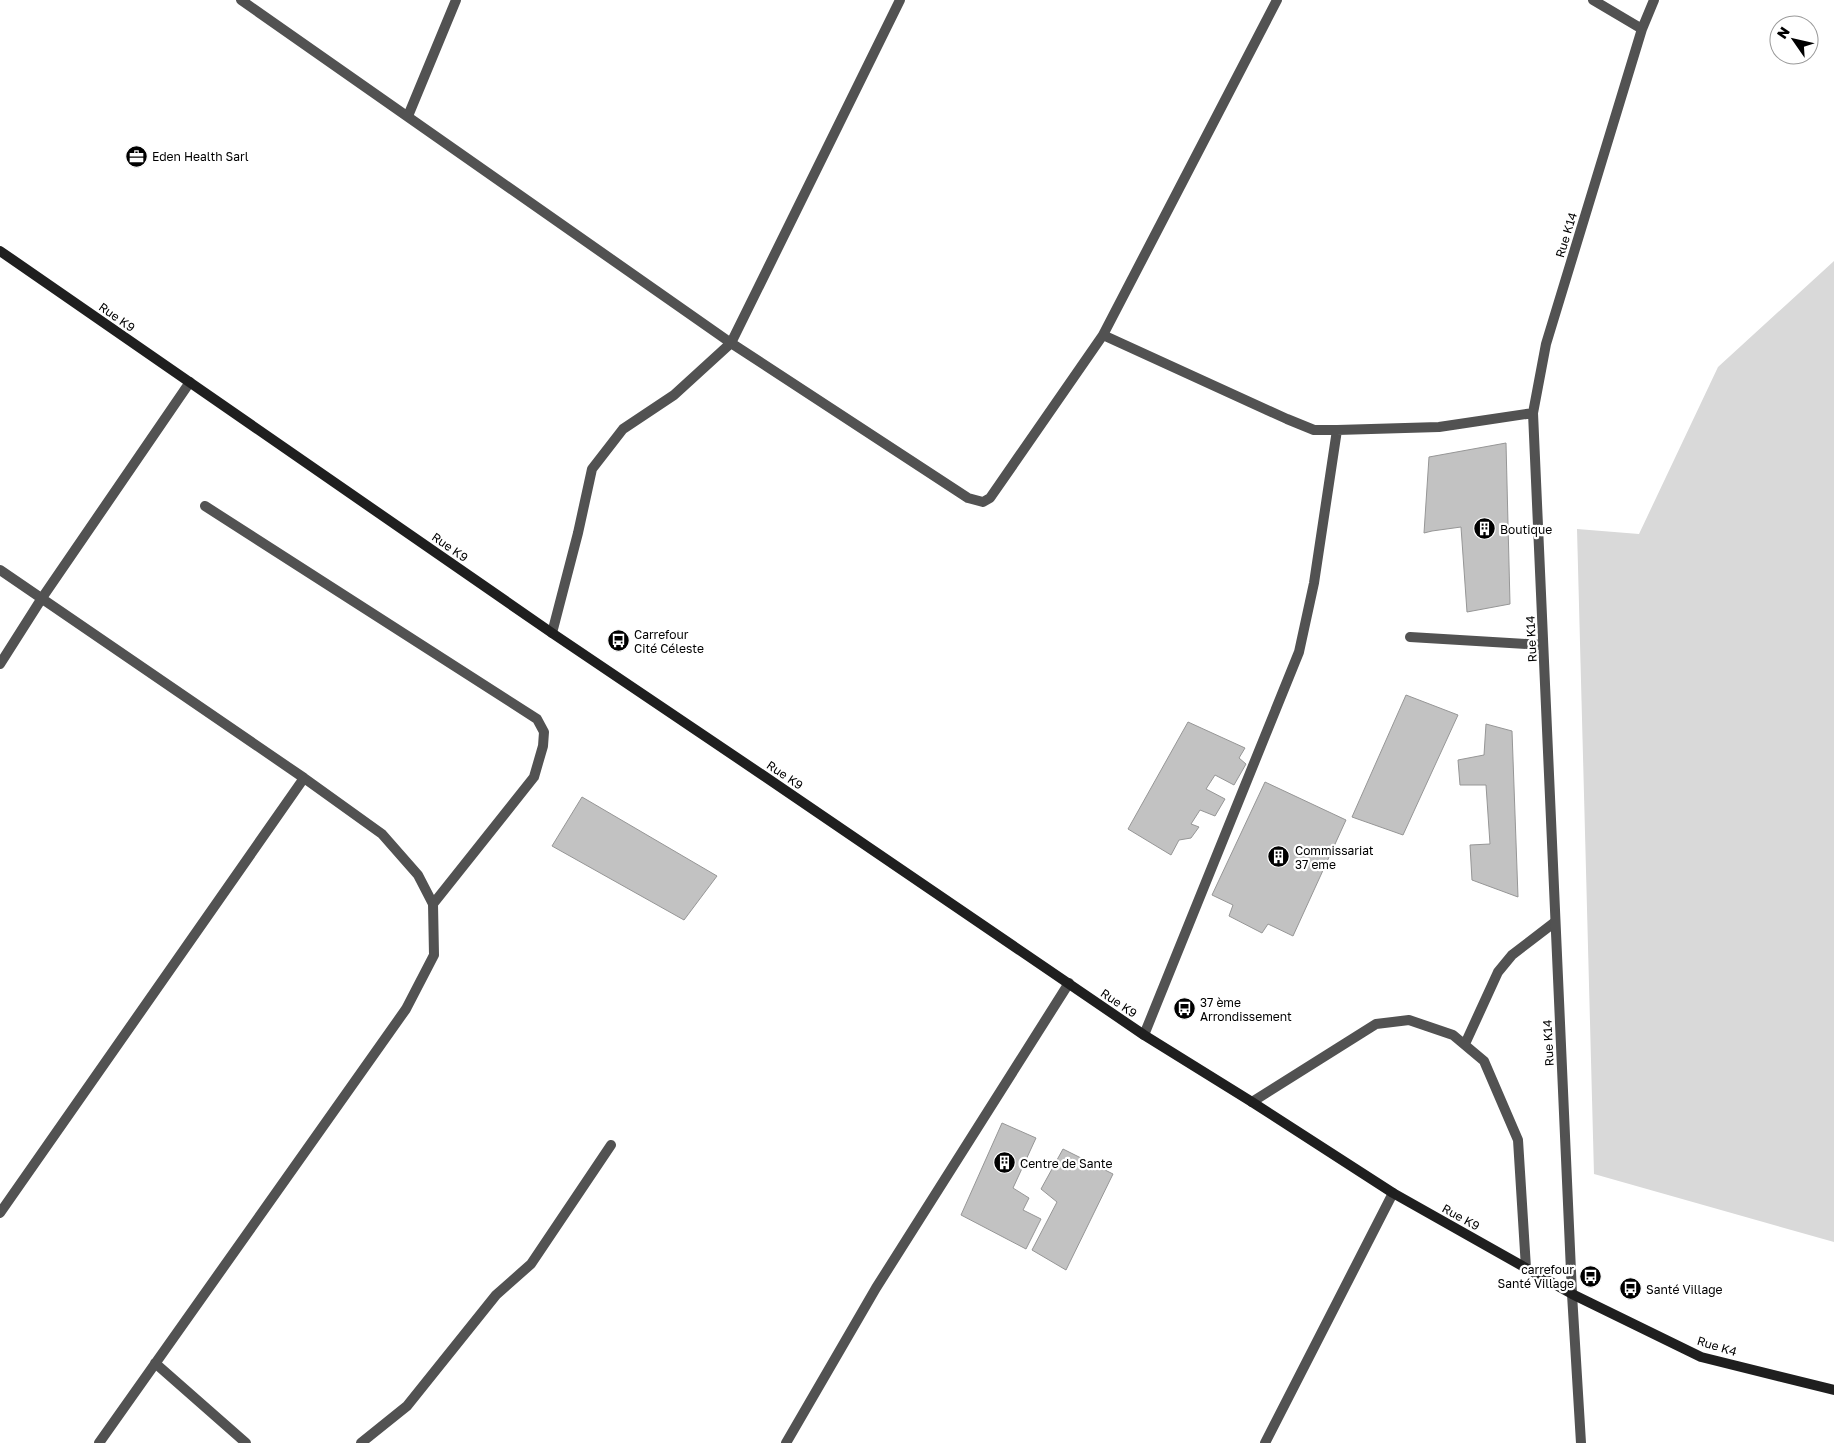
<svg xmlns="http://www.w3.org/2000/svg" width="1834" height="1443" viewBox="0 0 1834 1443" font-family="'Golos Text',sans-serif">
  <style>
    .green { fill: #d9d9d9 }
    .building { fill: #c2c2c2; stroke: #969696 }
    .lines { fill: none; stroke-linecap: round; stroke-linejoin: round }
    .lane { stroke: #525252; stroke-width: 10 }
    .street { stroke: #525252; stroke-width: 10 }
    .secondary { stroke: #1f1f1f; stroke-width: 10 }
    .labels { text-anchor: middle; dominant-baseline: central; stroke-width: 4.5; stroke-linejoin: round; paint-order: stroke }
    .poi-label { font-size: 12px; fill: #000; stroke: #fff; text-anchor: start }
    .street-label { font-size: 12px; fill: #000; stroke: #fff }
  </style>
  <rect width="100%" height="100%" fill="#fff"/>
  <path class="green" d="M1834,261v981l-240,-68 -17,-645 62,5 79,-167z"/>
  <path class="building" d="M1506,443l4,161 -43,8 -6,-85 -29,4 -8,2 5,-76z
    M1406,695l52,20 -55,120 -51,-18z
    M1188,722l57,26 -6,10 7,6 -12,21 -19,-10 -9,14 19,10 -10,17 -15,-6 -9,14 8,3 -8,11 -12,2 -8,15 -43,-26z
    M1486,724l26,7 6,166 -46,-17 -2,-35 20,-1 -4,-59h-26l-2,-25 26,-5z
    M1265,782l81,38 -53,116 -25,-12 -6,9 -33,-17 4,-11 -21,-10z
    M582,797l135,79 -33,44 -132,-74z
    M1002,1123l34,15 -23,50 16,10 -6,12 18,9 -15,30 -65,-34z
    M1063,1149l50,25 -47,96 -34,-20 25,-48 -16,-13z"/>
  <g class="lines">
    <path class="lane" d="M205,506l332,213 7,13 -1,14 -9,31 -101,127
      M1410,637l133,8
      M1465,1044l33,-72 14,-17 43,-33
      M1252,1102l124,-78 33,-4 44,15 31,26 34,79 8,128
      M361,1443l46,-37 89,-111 35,-31 80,-119"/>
    <path class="street" d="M241,0l490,343 -57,52 -51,34 -31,40 -14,64 -26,100
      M900,0l-169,343 237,155 15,4 7,-4 113,-163 174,-335
      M1593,0l49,29
      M408,116l48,-116
      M1103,335l184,84 27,11h23l102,-3 94,-14
      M0,570l304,208 78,56 36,41 15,29 1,51 -28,54 -307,434
      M0,664l42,-66 148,-216
      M1144,1035l155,-383 15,-69 23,-153
      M0,1213l304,-435
      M155,1363l91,80
      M786,1443l90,-155 193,-305
      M1265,1443l128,-250
      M1581,1443l-9,-149 -39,-881 13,-69 96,-315 12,-29"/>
    <path class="secondary" d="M0,251l552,382 212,143 380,259 108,67 141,91 179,101 129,63 133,33"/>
  </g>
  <defs>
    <symbol id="office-disc" viewBox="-11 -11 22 22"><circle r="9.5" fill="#000" stroke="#fff"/><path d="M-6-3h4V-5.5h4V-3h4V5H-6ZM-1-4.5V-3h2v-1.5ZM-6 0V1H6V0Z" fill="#fff"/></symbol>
    <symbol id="building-disc" viewBox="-11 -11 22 22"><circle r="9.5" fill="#000" stroke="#fff"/><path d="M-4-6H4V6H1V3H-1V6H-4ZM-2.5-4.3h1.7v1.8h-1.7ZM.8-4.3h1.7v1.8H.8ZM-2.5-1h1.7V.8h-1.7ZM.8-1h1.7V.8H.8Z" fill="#fff"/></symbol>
    <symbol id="bus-disc" viewBox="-11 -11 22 22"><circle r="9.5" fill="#000" stroke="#fff"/><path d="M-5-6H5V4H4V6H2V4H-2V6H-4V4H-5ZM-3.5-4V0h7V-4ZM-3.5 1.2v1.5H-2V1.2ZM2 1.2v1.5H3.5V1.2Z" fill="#fff"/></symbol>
  </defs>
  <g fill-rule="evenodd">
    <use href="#office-disc" x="124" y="144" width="25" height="25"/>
    <use href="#building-disc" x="1472" y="516" width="25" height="25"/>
    <use href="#bus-disc" x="606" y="628" width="25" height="25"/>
    <use href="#building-disc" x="1266" y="844" width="25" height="25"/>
    <use href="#bus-disc" x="1172" y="996" width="25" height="25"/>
    <use href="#building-disc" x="992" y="1150" width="25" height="25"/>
    <use href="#bus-disc" x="1578" y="1264" width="25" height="25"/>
    <use href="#bus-disc" x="1618" y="1276" width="25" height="25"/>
  </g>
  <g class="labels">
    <g class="poi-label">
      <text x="152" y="156">Eden Health Sarl</text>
      <text x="1500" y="529">Boutique</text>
      <text x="634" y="634">Carrefour<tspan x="634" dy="14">Cité Céleste</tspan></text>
      <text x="1295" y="850">Commissariat<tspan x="1295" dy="14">37 eme</tspan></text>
      <text x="1200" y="1002">37 ème<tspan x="1200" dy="14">Arrondissement</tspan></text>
      <text x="1020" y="1163">Centre de Sante</text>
      <text x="1574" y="1269" text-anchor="end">carrefour<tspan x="1574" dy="14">Santé Village</tspan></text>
      <text x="1646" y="1289">Santé Village</text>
    </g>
    <g class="street-label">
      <text transform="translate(1566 235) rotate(-73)">Rue K14</text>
      <text transform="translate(117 317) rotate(35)">Rue K9</text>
      <text transform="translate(450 547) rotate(35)">Rue K9</text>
      <text transform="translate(1531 639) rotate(-93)">Rue K14</text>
      <text transform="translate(785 775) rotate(34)">Rue K9</text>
      <text transform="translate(1119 1003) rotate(34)">Rue K9</text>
      <text transform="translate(1548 1043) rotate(-93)">Rue K14</text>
      <text transform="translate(1461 1217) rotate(29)">Rue K9</text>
      <text transform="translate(1717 1346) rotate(17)">Rue K4</text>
    </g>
  </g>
  <g transform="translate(1794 40) rotate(304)"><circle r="24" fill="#ffffff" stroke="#999999"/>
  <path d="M0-4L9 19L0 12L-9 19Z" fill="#000000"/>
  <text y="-8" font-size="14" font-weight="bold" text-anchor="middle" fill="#000000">N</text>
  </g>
</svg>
